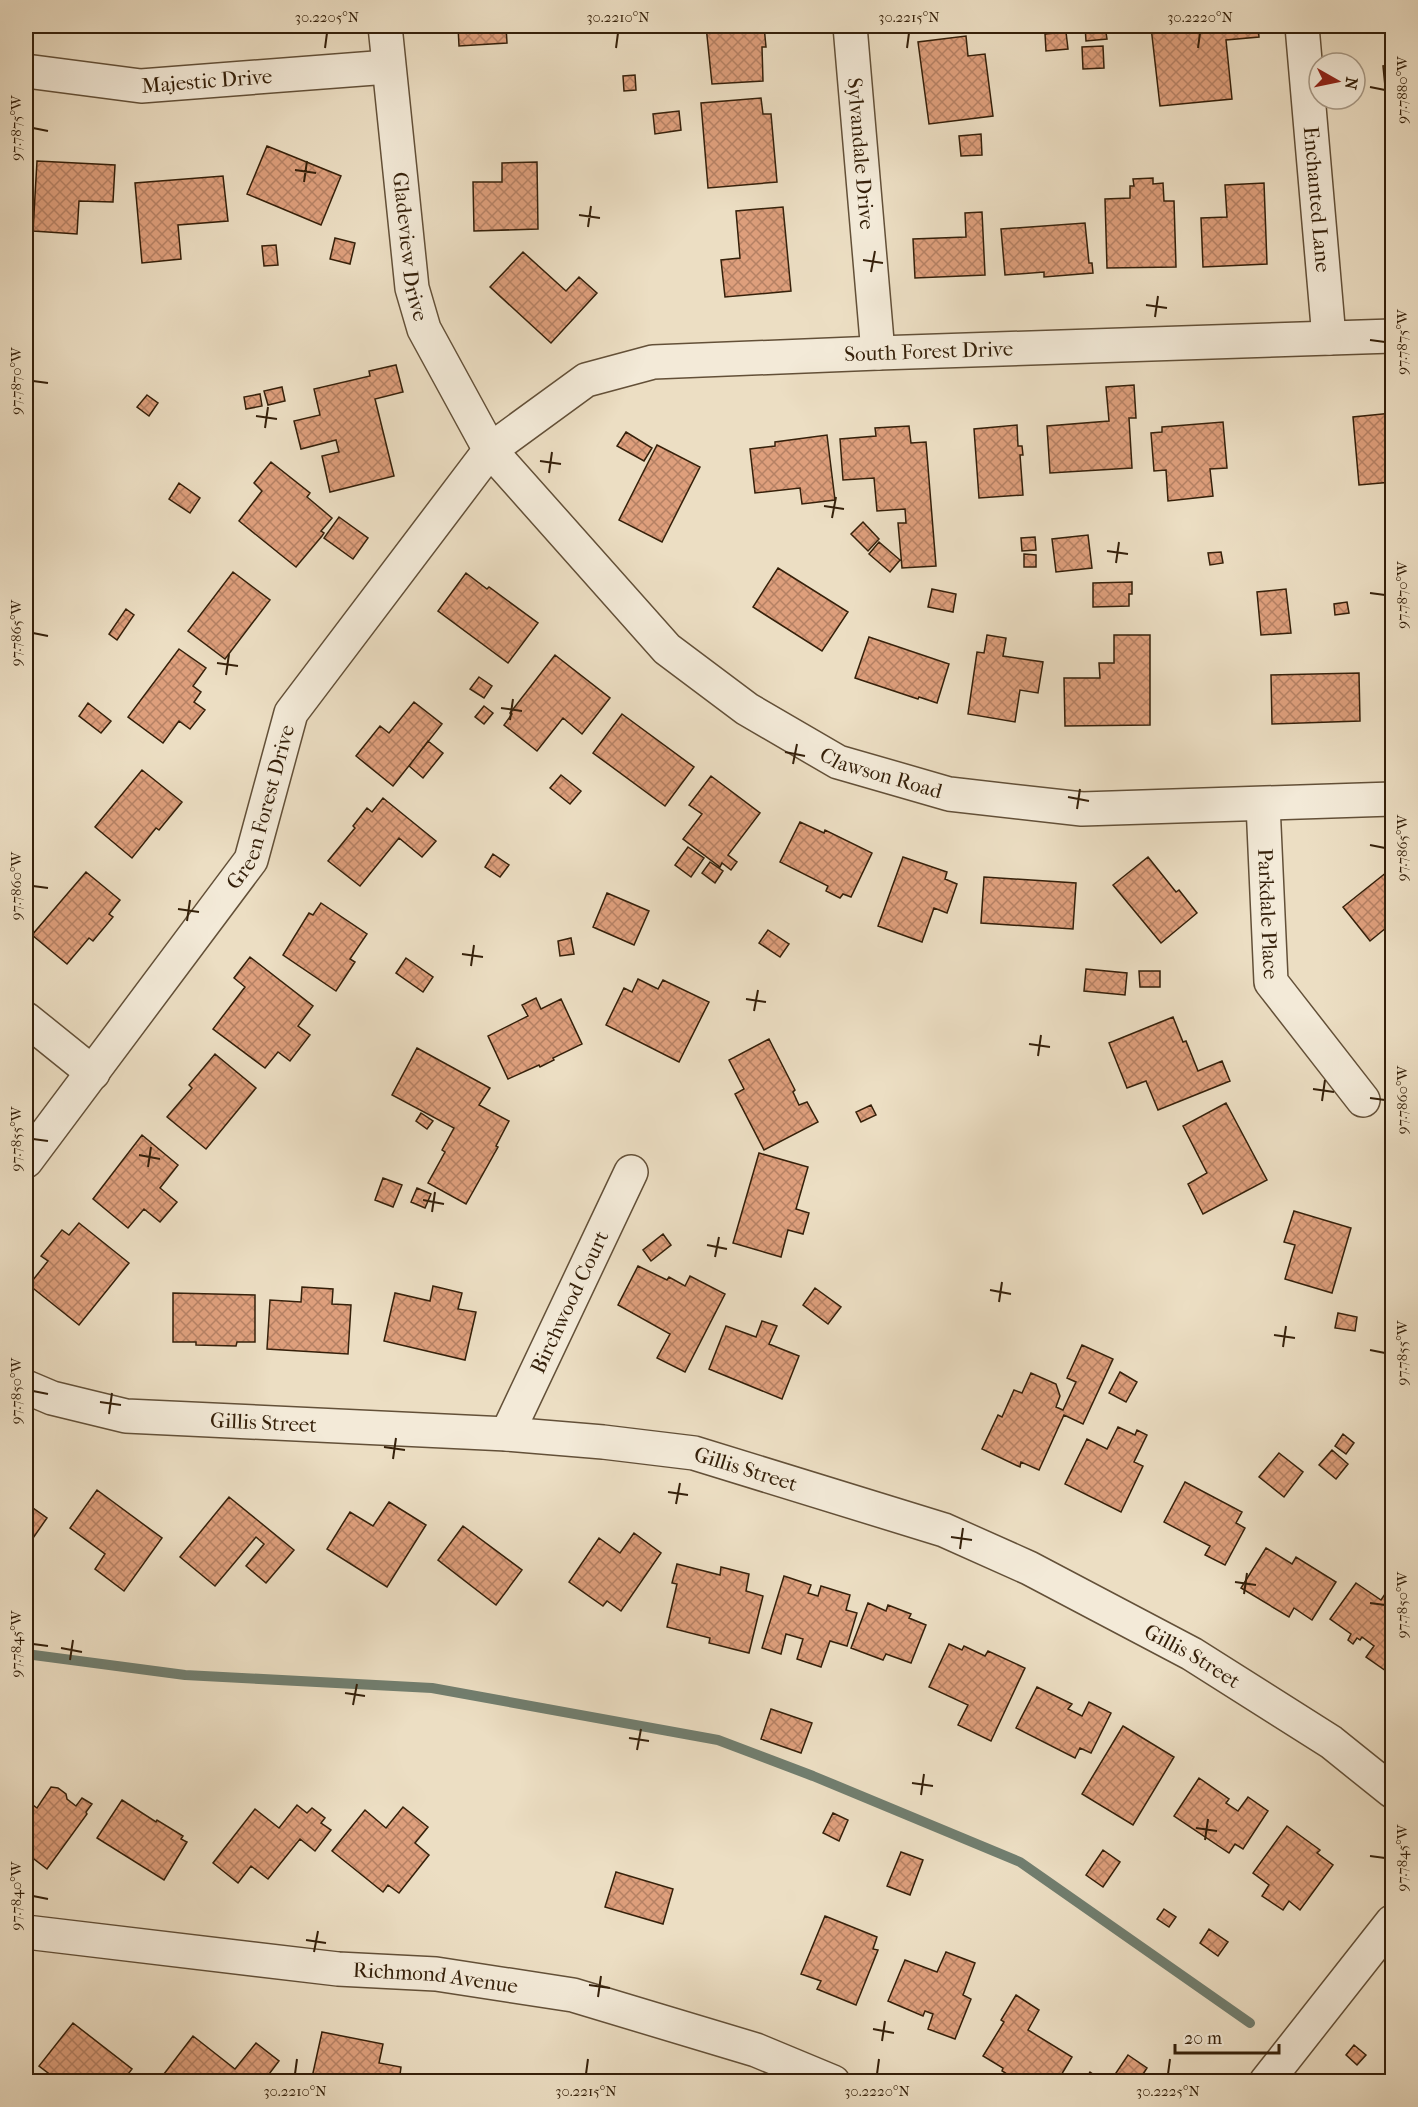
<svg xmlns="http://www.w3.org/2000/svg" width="1418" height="2107" viewBox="0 0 1418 2107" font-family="'IM FELL French Canon',serif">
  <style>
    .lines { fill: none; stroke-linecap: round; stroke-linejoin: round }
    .stream { stroke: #717e6f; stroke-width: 10 }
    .building { fill: url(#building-cross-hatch); stroke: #35200a; stroke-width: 1.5 }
    .minor-casing { stroke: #635038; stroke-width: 36 }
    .minor { stroke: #f3ead8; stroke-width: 33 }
    .ticks { fill: none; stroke: #35200a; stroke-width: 2 }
    .labels { text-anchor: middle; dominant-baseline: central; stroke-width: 4.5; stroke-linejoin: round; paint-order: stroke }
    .street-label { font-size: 21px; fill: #35200a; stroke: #f3ead8 }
    .neatline { fill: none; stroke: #35200a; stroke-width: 2 }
    .ticks-label { font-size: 15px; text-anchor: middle; fill: #35200a }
  </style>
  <defs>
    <pattern id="building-cross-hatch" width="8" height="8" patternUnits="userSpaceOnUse" patternTransform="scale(1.5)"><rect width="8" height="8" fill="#de9f7c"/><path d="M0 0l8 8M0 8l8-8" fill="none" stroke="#b58164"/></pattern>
  </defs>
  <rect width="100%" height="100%" fill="#ecdec3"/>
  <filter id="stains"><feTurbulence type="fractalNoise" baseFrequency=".00333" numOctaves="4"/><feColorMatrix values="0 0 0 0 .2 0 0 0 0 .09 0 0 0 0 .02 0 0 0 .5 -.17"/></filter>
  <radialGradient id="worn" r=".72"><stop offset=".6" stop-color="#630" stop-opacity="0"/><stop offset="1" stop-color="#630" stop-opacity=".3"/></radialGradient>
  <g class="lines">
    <path class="stream" d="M26,1654l159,21 247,13 286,52 95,36 207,86 230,161"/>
  </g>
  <path class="building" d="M458,26h48l1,17 -48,3z
    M706,26h58l2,21h-4l1,34 -51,3z
    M1085,26h20l2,13 -21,2z
    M1171,26h87l1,11 -33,3 6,59 -72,7 -9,-79z
    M1384,26h8v33l-5,1z
    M1066,32l2,17 -22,2 -1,-17z
    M966,36l2,20 17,-2 8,62 -64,8 -11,-82z
    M1103,46l1,22 -21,1 -1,-22z
    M1392,65v92l-9,-91z
    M635,75l1,15 -12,1 -1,-15z
    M761,98l2,16h8l6,68 -69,6 -7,-85z
    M679,111l2,19 -26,4 -2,-20z
    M981,134l1,21 -21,1 -2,-20z
    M267,146l74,30 -20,49 -74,-31z
    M37,161l78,4 -2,37 -34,-1 -2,33 -44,-3z
    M537,162l1,67 -64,2 -1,-49h29v-19z
    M223,176l5,45 -50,4 3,34 -39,4 -7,-80z
    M1153,178v6l10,-1 1,18h10l2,66 -69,1 -2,-69 25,-1v-12h4l-1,-7z
    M1264,183l3,81 -64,3 -2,-49 26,-1 -2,-32z
    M783,207l8,84 -66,6 -4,-37 19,-2 -4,-47z
    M982,212l3,63 -70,3 -2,-39 53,-2 -1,-24z
    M1085,223l4,40h3l1,10 -49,4v-5l-39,3 -4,-46z
    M335,238l20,5 -5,21 -20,-5z
    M276,245l2,20 -14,1 -2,-20z
    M523,252l43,39 13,-14 18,16 -46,50 -61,-56z
    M396,365l7,27 -28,7 19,77 -64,16 -8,-36 17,-4 -3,-12 -35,9 -7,-28 26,-6 -6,-26 56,-13 -1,-5z
    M1134,385l2,33h-7l3,50 -82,5 -3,-47 62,-5 -3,-34z
    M282,387l3,14 -17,4 -4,-14z
    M260,394l2,12 -16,3 -2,-12z
    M147,395l11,8 -9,13 -12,-9z
    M1392,413v69l-33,3 -6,-68z
    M1223,422l4,46 -17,1 3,27 -45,5 -2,-31 -12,1 -3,-38 11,-1v-5z
    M1017,425l1,21h4l1,9h-3l3,40 -44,3 -5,-69z
    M909,426l2,17 15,-1 10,124 -34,2 -4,-45h8l-1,-14 -28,2 -3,-33 -31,2 -3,-41 36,-3 -1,-8z
    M626,432l26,16 -8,13 -27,-15z
    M827,435l8,65 -33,4 -2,-16 -45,5 -5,-44 25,-3v-4z
    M657,445l43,22 -38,75 -43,-22z
    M271,462l39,31 -3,4 25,21 -11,13 3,2 -2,3 -26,31 -57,-46 23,-30 -8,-8z
    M179,483l21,15 -10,15 -21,-14z
    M339,517l29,21 -15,21 -29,-21z
    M863,522l16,17 -11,12 -17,-17z
    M1088,535l4,33 -36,4 -4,-33z
    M1035,537l1,13 -14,1 -1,-13z
    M879,542l21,18 -10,12 -21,-18z
    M1221,552l2,11 -13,2 -2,-12z
    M1024,554l12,1v12h-12z
    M778,568l70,44 -26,39 -69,-44z
    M233,572l37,28 -45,59 -37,-28z
    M466,573l21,16 2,-2 49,36 -30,40 -70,-52z
    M1132,582v12h-3v12l-36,1v-24z
    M932,589l24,5 -3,18 -25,-5z
    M1286,589l5,44 -30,2 -4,-43z
    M1388,590h4v143l-3,1z
    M1347,602l2,11 -14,2 -1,-11z
    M126,609l8,6 -17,25 -8,-6z
    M987,635l19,3 -3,18 40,6 -5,31 -18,-3 -5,32 -47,-8 9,-62 7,1z
    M1114,635h36v90l-85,1 -1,-48h36l-1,-15h15z
    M869,637l80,27 -12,39 -18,-6 -1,2 -63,-21z
    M179,649l27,19 -13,18 8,6 -7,10 11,8 -15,19 -11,-8 -16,22 -35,-26z
    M555,655l55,43 -28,36 -19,-16 -26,33 -33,-26 8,-11 -2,-1z
    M1359,673l1,48 -88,3 -1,-49z
    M479,677l13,9 -8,12 -14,-9z
    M414,702l28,22 -49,62 -37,-30 24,-30 9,7z
    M88,703l23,18 -10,12 -22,-17z
    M484,706l9,7 -9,11 -9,-7z
    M622,714l72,53 -29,39 -72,-53z
    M428,741l15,12 -20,25 -14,-12z
    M142,770l40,32 -23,28 -3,-2 -24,30 -37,-31z
    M561,775l20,16 -11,13 -20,-16z
    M711,776l49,37 -32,42 9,7 -6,8 -9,-7 -2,4 -37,-28 19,-25 -13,-9z
    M383,798l53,43 -14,16 -23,-19 -39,48 -32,-25 27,-33 -2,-2 14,-18 5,4z
    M800,822l24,11 1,-3 47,23 -21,44 -8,-3 -3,4 -14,-7 2,-5 -48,-24z
    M688,847l16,11 -13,19 -16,-12z
    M493,854l16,11 -9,12 -15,-10z
    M903,857l44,15 -2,7 12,5 -10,29 -13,-5 -12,34 -44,-16z
    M1148,857l28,35 3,-2 18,23 -36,30 -48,-58z
    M710,862l13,9 -8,12 -13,-10z
    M1392,868v55l-22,18 -27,-34z
    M86,872l34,28 -11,14 4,3 -20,24 -4,-3 -22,26 -35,-29z
    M984,877l92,6 -3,46 -92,-6z
    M607,893l42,18 -15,34 -41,-18z
    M321,903l46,31 -17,25 5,3 -19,29 -53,-36 26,-42 4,2z
    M768,930l21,14 -9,13 -21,-14z
    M571,938l3,16 -14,2 -2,-15z
    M250,957l63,49 -15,20 12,9 -20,26 -12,-9 -13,16 -52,-39 32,-42 -11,-9z
    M406,958l27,19 -10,15 -27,-19z
    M1086,969l41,4 -2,22 -41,-4z
    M1139,971h21v16h-20z
    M638,979l20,10 5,-9 46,22 -30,60 -73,-37 18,-37 8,4z
    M536,998l5,11 20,-10 21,45 -29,14 1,2 -14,7 -1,-2 -31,14 -20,-43 40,-20 -6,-11z
    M1173,1017l10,25 3,-1 12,30 24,-10 8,20 -72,29 -12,-29 -19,7 -18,-45z
    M769,1039l26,51 -2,2 6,13 8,-3 11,20 -54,28 -29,-56 9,-5 -15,-29z
    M417,1048l73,40 -11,17 30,16 -13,25 2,1 -32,57 -38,-21 17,-31 -3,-2 12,-22 -62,-33z
    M215,1054l41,34 -50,61 -39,-32 25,-29 -3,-3z
    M1226,1103l41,77 -64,34 -15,-30 19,-11 -24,-47z
    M871,1105l5,10 -15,7 -5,-10z
    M421,1113l12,8 -6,8 -11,-8z
    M142,1135l36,30 -18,23 17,14 -17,20 -16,-13 -16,19 -35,-29z
    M759,1153l49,14 -12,42 13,4 -6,21 -15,-4 -7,27 -48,-14z
    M383,1178l19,7 -9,22 -18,-7z
    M417,1188l14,6 -6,14 -14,-6z
    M1294,1211l57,17 -19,65 -47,-14 10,-34 -11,-3z
    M79,1223l50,40 -50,62 -50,-40 19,-24 -7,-5 21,-26 7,5z
    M663,1234l8,11 -20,16 -8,-11z
    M638,1266l29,14 2,-3 16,9 5,-10 35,18 -40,78 -28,-14 13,-24 -52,-29z
    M433,1286l29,7 -4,16 18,3 -11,48 -81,-19 11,-48 35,8z
    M302,1287l31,2 -1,15 19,1 -3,49 -81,-5 3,-49 31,2z
    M815,1288l26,19 -13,17 -25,-19z
    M173,1293l82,2v47h-18l-1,4 -40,-1v-3h-23z
    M1338,1313l19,4 -2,14 -20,-3z
    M762,1321l15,5 -8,18 30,12 -17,43 -73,-30 17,-43 30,11z
    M1082,1345l31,14 -30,65 -19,-9 -25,55 -18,-8 -1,5 -38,-18 16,-34 4,2 12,-27 8,3 9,-20 25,11 4,12 -4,11 7,3 13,-28 -9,-4z
    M1120,1372l17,10 -11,20 -17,-9z
    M1118,1427l17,8 2,-5 10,5 -13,27 9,4 -22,46 -56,-28 22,-45 20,10z
    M1343,1434l11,9 -8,11 -11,-8z
    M1332,1450l16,14 -12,15 -17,-14z
    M1279,1453l24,19 -19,25 -25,-20z
    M1185,1482l57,30 -6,11 9,5 -20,37 -20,-10 5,-9 -46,-24z
    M97,1490l65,48 -38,53 -29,-22 10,-15 -35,-26z
    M229,1497l65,53 -28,33 -20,-17 18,-22 -8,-7 -41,49 -35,-29z
    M389,1502l37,23 -39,62 -60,-38 23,-37 23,14z
    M26,1503l21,15 -21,30z
    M463,1526l59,44 -26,35 -58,-45z
    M634,1533l27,20 -40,58 -14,-10 -4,5 -34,-24 30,-44 21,15z
    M1266,1548l26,16 4,-7 40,25 -24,38 -18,-12 -5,9 -48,-29z
    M677,1564l43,11 1,-8 28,7 -3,17 17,5 -14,57 -40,-10 1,-5 -43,-11 10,-43 -5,-1z
    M784,1576l27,9 -3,8 10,3 3,-10 29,9 -4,15 11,3 -10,33 -17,-5 -9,26 -24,-8 6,-20 -17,-5 -5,20 -19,-6z
    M1356,1583l25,17 11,-16v78l-6,9 -20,-14 8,-11 -12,-9 -2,3 -3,-2 -4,6 -5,-4 3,-6 -21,-15z
    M868,1603l18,8 2,-6 23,9 -2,4 17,7 -15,38 -25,-9 -3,6 -32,-12z
    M949,1644l13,6 2,-4 21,10 3,-5 37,17 -34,73 -33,-16 10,-20 -39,-18z
    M1037,1687l35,17 -4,5 14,7 7,-14 22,11 -20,40 -11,-5 -5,10 -59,-30z
    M771,1709l41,14 -11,30 -40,-14z
    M1123,1726l51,31 -41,68 -51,-31z
    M1199,1778l30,21 -3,4 12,8 10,-14 20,14 -25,38 -8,-5 -6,9 -55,-37z
    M51,1787l7,1 8,6 1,5 9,7 6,-8 10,6 -6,8 1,2 -40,55 -21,-16v-53l11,8z
    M122,1800l34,22 1,-2 26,16 -2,3 6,3 -23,38 -67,-42z
    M297,1805l10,8 5,-5 13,10 -4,5 10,7 -16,21 -15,-12 -32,40 -17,-13 -13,17 -25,-20 42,-54 24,19z
    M403,1807l25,20 -13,16 14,12 -30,38 -11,-8 -5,7 -51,-41 33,-41 21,18z
    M833,1813l15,7 -9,21 -16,-8z
    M1287,1826l33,24 -3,3 16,12 -33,45 -11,-9 -6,9 -21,-14 7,-11 -16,-12z
    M1103,1850l17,12 -17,25 -17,-12z
    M901,1852l22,8 -13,35 -23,-9z
    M616,1872l57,17 -10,35 -58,-17z
    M1164,1909l12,8 -7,10 -12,-8z
    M825,1916l52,21 -4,12 5,1 -22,55 -39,-16 4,-8 -20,-7z
    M1209,1929l19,13 -10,14 -18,-13z
    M946,1952l29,11 -12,32 8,4 -16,40 -27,-10 5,-15 -8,-3 -2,5 -35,-15 17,-41 32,12z
    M1016,1995l23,15 -11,20 44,27 -15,25h-37l-18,-11 1,-3 -20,-12 21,-34 -3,-2z
    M73,2023l59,46 -10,13h-62l-21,-16z
    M322,2032l61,12 -4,19 22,4 -2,15h-88z
    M193,2036l42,33 21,-26 23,18 -16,21h-90l-9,-8z
    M1354,2045l12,10 -9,10 -11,-10z
    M1128,2055l19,13 -9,14h-23l-3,-3z
    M1090,2072l14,10h-20z"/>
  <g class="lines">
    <defs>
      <g id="minor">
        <path id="s1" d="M385,26l27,262 12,41 66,121 177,199 80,60 91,53 111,32 133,15 310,-10"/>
        <path id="s2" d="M850,26l28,327"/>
        <path id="s3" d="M1302,26l27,312"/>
        <path id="s4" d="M26,71l115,15 247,-19"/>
        <path id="s5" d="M1263,804l8,178 92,118"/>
        <path d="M26,1019l67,54"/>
        <path id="s6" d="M26,1161l225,-301 40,-147 199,-263 96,-70 67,-18 225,-9 514,-17"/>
        <path id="s7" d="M26,1387l26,11 74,18 381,18 96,8 91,11 250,77 85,38 163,86 139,88 61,49"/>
        <path id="s8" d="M507,1434l124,-262"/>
        <path id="s9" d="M26,1932l312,37 98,5 137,21 183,55 77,32"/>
        <path d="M1266,2082l126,-160"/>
      </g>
    </defs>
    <use href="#minor" class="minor-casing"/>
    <use href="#minor" class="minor"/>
  </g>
  <path class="ticks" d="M325,48l2,-15M616,48l2,-15M907,48l2,-15M1198,48l2,-15M1370,87l15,3M33,128l15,3M295,170l21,3M304,182l3,-21M579,215l21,3M588,227l3,-21M863,260l20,3M871,272l4,-21M1146,305l21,3M1155,317l3,-21M1370,340l15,2M33,381l15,2M256,416l21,3M265,428l3,-21M540,461l21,3M549,473l3,-21M824,506l20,3M832,518l4,-21M1107,551l21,3M1116,563l3,-21M1370,593l15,2M33,633l15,3M217,663l21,3M226,675l3,-21M501,708l21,3M510,720l3,-21M785,752l20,4M793,764l4,-20M1068,797l21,4M1077,809l3,-20M1370,845l15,3M33,886l15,2M178,909l21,3M187,921l3,-21M462,954l21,3M471,966l3,-21M746,999l20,3M754,1011l4,-21M1029,1044l21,3M1038,1056l3,-21M1313,1089l21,3M1370,1098l15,2M1322,1101l3,-21M33,1139l15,2M139,1155l21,4M148,1167l3,-20M423,1200l21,4M432,1212l3,-20M707,1245l20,4M715,1257l4,-20M990,1290l21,4M999,1302l3,-20M1274,1335l21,3M1283,1347l3,-21M1370,1350l15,3M33,1391l15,3M100,1402l21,3M109,1414l3,-21M384,1447l21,3M393,1459l3,-21M668,1492l20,3M676,1504l4,-21M951,1537l21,3M960,1549l3,-21M1235,1582l21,3M1244,1594l3,-21M1370,1603l15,2M33,1644l15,2M61,1648l21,4M70,1660l3,-20M345,1693l20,3M353,1705l4,-21M629,1738l20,3M637,1750l4,-21M912,1783l21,3M921,1795l3,-21M1196,1828l21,3M1205,1840l3,-21M1370,1856l15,2M33,1896l15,3M306,1940l20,3M314,1952l4,-21M589,1985l21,3M598,1997l3,-21M873,2029l21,4M882,2041l3,-20M295,2074l2,-15M586,2074l2,-15M877,2074l2,-15M1168,2074l2,-15"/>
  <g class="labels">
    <g class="street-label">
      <text stroke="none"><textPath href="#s4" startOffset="182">Majestic Drive</textPath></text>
      <text stroke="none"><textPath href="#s2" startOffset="128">Sylvandale Drive</textPath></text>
      <text stroke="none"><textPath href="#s3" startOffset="174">Enchanted Lane</textPath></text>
      <text stroke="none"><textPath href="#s1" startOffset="222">Gladeview Drive</textPath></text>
      <text stroke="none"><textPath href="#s6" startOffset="1322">South Forest Drive</textPath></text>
      <text stroke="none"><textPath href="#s1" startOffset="960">Clawson Road</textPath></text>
      <text stroke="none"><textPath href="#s6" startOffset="429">Green Forest Drive</textPath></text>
      <text stroke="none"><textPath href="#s5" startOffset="110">Parkdale Place</textPath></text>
      <text stroke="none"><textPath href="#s8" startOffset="146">Birchwood Court</textPath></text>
      <text stroke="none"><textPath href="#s7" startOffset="242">Gillis Street</textPath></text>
      <text stroke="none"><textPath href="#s7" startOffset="728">Gillis Street</textPath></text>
      <text stroke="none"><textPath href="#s7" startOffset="1214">Gillis Street</textPath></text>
      <text stroke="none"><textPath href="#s9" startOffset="412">Richmond Avenue</textPath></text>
    </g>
  </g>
  <rect width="1418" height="2107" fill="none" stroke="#ecdec3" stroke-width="66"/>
  <g transform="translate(1337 81) rotate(99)"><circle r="28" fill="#f3ead8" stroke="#a79986" stroke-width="1.5"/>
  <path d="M0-4.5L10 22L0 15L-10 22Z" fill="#8f2418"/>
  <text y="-9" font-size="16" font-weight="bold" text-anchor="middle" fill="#35200a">N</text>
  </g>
  <path d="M1175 2044v9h104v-9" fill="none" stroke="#35200a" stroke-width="3"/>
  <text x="1184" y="2044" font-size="18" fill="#35200a" stroke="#f3ead8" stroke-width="4.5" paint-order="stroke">20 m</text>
  <rect x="33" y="33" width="1352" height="2041" class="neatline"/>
  <g class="ticks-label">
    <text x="327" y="22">30.2205°N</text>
    <text x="618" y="22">30.2210°N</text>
    <text x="909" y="22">30.2215°N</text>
    <text x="1200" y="22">30.2220°N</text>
    <text transform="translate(1402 90) rotate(-90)" y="5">97.7880°W</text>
    <text transform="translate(16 128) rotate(-90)" y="5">97.7875°W</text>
    <text transform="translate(1402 342) rotate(-90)" y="5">97.7875°W</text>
    <text transform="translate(16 381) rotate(-90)" y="5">97.7870°W</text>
    <text transform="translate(1402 595) rotate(-90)" y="5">97.7870°W</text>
    <text transform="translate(16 633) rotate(-90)" y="5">97.7865°W</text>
    <text transform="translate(1402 848) rotate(-90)" y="5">97.7865°W</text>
    <text transform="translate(16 886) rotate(-90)" y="5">97.7860°W</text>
    <text transform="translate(1402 1100) rotate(-90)" y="5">97.7860°W</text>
    <text transform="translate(16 1139) rotate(-90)" y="5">97.7855°W</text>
    <text transform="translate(1402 1353) rotate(-90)" y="5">97.7855°W</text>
    <text transform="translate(16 1391) rotate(-90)" y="5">97.7850°W</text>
    <text transform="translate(1402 1605) rotate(-90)" y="5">97.7850°W</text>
    <text transform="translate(16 1644) rotate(-90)" y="5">97.7845°W</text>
    <text transform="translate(1402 1858) rotate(-90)" y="5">97.7845°W</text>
    <text transform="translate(16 1896) rotate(-90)" y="5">97.7840°W</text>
    <text x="295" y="2096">30.2210°N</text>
    <text x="586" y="2096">30.2215°N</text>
    <text x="877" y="2096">30.2220°N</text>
    <text x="1168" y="2096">30.2225°N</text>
  </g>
  <rect width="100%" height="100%" filter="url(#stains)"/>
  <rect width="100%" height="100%" fill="url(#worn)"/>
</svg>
